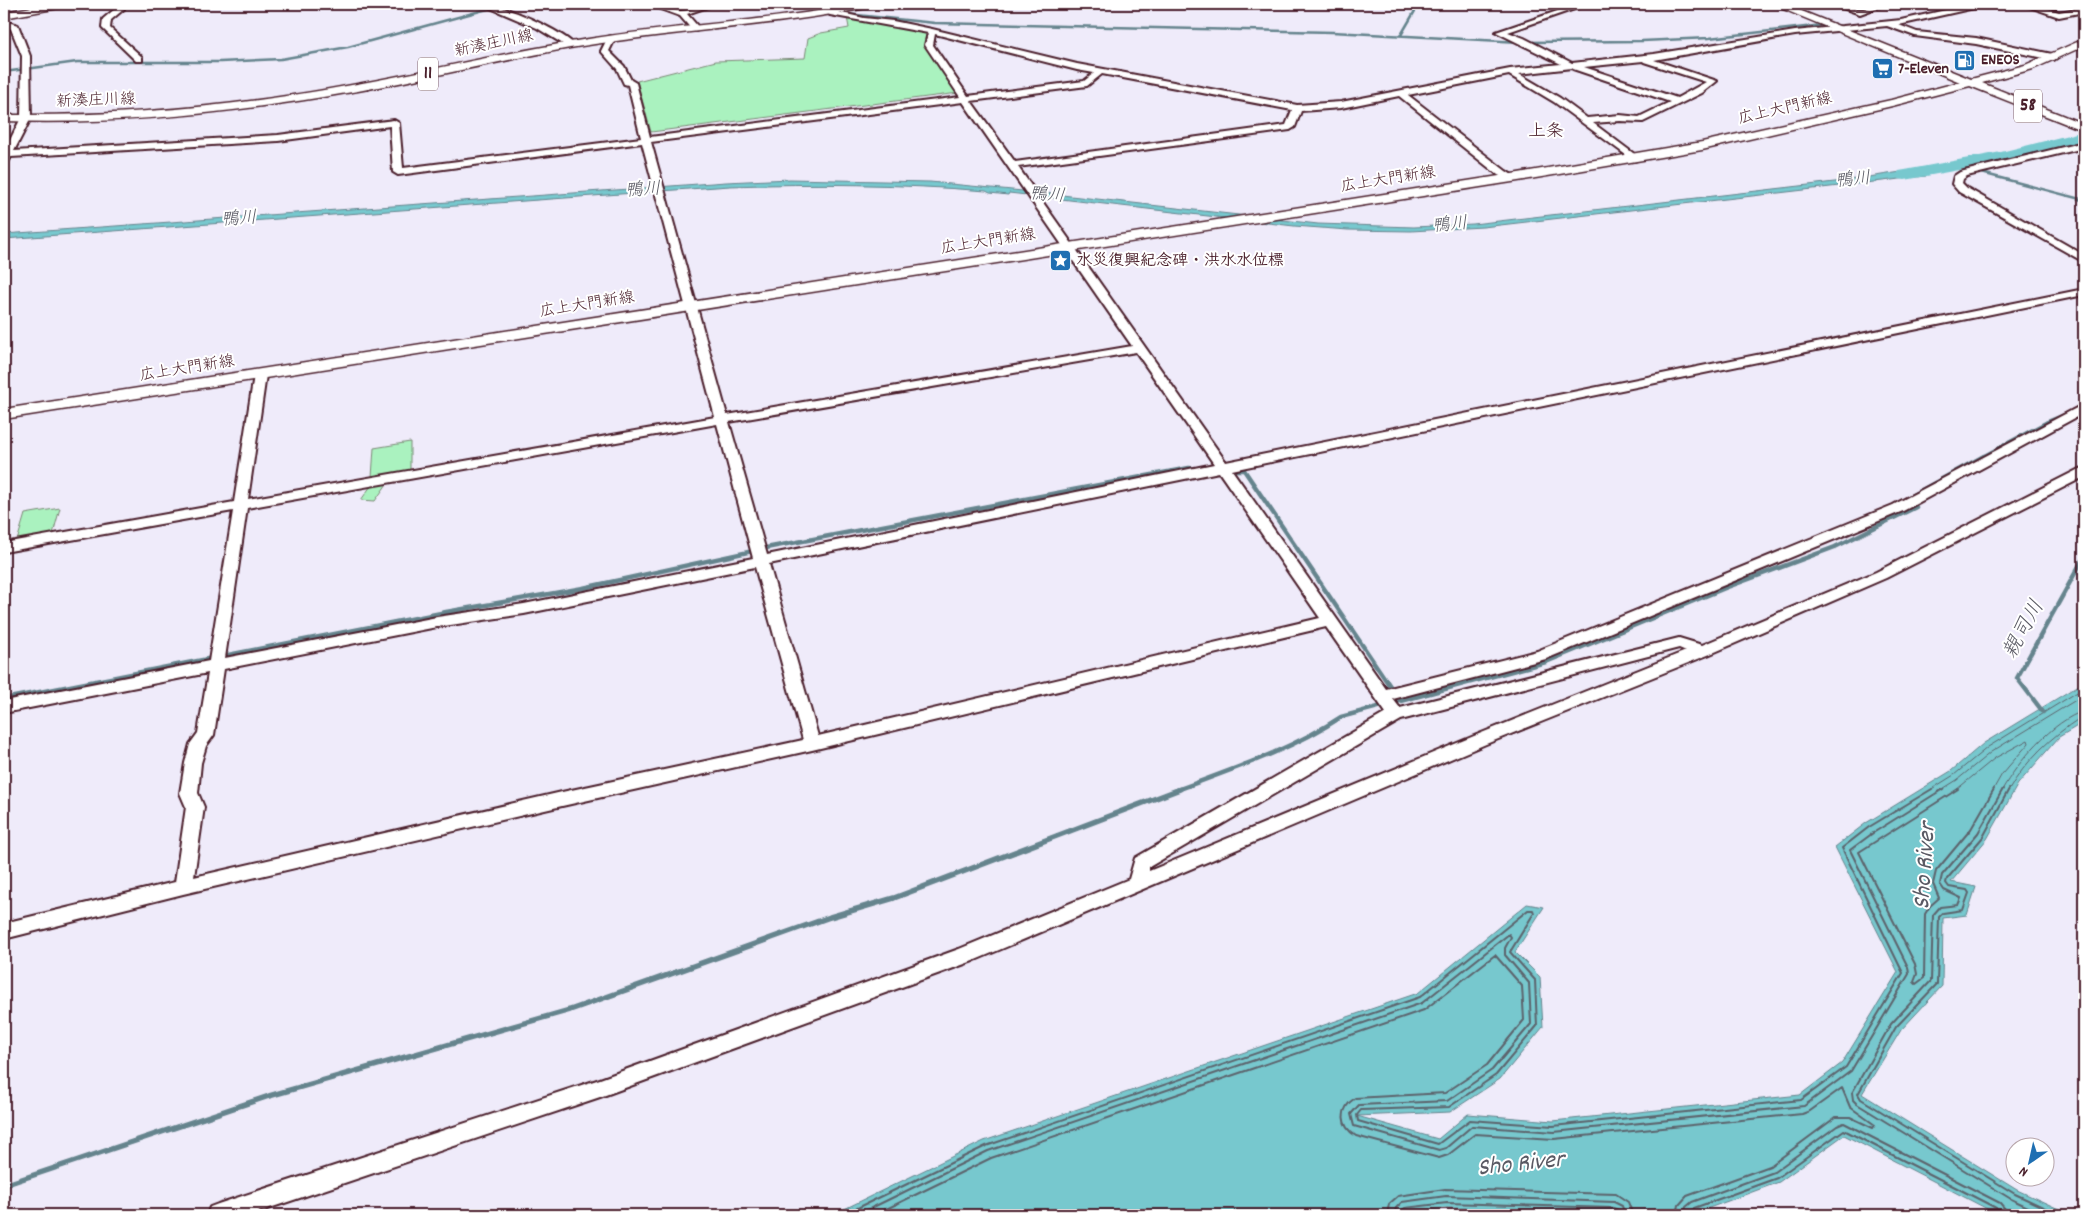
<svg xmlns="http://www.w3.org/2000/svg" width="2088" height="1219" viewBox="0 0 2088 1219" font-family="Dekko,'Klee One',sans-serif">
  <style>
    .green { fill: #aaf2bf; stroke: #7a8875 }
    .water { fill: #77c8ce; stroke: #65848d }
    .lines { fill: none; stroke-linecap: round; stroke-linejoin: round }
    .shore-far1 { stroke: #5c636c; stroke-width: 1 }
    .shore { stroke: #5c636c; stroke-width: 2 }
    .stream-far3 { stroke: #65848d; stroke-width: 2.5 }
    .stream-far2 { stroke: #65848d; stroke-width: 3 }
    .stream-far1 { stroke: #65848d; stroke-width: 4.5 }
    .stream { stroke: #65848d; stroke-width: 5.5 }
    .river { fill: #77c8ce; fill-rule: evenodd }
    .minor-casing { stroke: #4a1f2b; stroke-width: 4 }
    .major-casing { stroke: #4a1f2b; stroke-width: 3 }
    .minor { fill: #fff; fill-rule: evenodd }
    .major { fill: #fff; fill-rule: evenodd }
    .labels { text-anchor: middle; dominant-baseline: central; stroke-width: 4; stroke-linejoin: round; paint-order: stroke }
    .far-street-label { font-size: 16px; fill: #4a1f2b; stroke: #fff }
    .far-poi-label { font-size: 16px; font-weight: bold; fill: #4a1f2b; stroke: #fff; text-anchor: start }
    .far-neighbourhood-label { font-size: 18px; fill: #4a1f2b; stroke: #fff }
    .far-water-label { font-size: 18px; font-style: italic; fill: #5a5a64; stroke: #fff }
    .shield { fill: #fff; stroke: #80626b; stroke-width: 1 }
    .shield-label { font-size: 19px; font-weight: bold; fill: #4a1f2b }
    .water-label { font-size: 21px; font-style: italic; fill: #5a5a64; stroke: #fff }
    .near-water-label { font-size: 25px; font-style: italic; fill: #5a5a64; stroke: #fff }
  </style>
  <rect width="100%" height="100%" fill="#efebfa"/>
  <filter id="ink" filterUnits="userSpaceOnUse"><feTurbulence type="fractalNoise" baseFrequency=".02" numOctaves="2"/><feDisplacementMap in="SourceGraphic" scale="10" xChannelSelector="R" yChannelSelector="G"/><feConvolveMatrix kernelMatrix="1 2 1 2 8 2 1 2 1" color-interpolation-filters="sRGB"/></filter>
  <g filter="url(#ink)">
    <path class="green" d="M847,17l48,5 31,6v18l33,47 -308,39 -14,-51 79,-20 89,-3 3,-20 13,-5 28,-5z
      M410,442v29l-38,6 2,-29z
      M389,481l-14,20 -14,-1 12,-17z
      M60,508l-7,26 -36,7 8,-27z"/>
    <path class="water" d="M1939,166l7,4 -23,4 3,2 -443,51 -72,4 -63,-1 -54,-4 -285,-33 -1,2 -18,-2 -4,-2c-85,-7 -170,-8 -256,-5l-726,53v-5l722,-52 64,-3 140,3 123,12 265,30 96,3 59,-3 370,-43z
      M2084,682v40l-25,15 -41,47 -31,55 -36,43 25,5 -9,28 -24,3 -1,68 -41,44 -39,64 155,96 55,25h-73l-155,-80 -65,47 -86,32 -246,-6 -60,7h-555l152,-74 434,-148 109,-89 17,3 -29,45 25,25 3,50 -43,52 -50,33 -93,4 81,23 30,-25 85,7 247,-26 42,-32 56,-91 -63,-125 31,-24 85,-52 33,-28z"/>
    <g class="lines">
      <path class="shore-far1" d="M1930,790l24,-15 34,-28 96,-59
        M1941,790l16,-10 34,-28 93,-57
        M1956,790l39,-32 33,-18 1,3 -27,31 -9,16
        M2002,790c15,-27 51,-70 82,-79
        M2009,790c16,-29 43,-54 71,-72h4"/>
      <path class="shore" d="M1958,789l-99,63 56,112 2,10 -3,8 2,2 8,-6 1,-64 5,-8 9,-8 -6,-14 3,-13 35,-42 23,-40
        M2003,789l-25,44 -36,42 -2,9 4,6 17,8 -3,7 -18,2 -7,8 -2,66 -40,43 -39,69 1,7 4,4 154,95 34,16
        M2009,789l-26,48 -36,42 -1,4 3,4 18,3 2,3 -6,17 -20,3 -4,4 -2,67 -41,43 -38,67 3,5 154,95 45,21
        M843,1215l143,-69 434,-149 108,-87h5l1,3 -24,39 25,28 2,46 -41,49 -47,32 -88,3 -4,5 1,6 80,23 32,-24 83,6 248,-26 45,-33 57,-94 -61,-125 27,-21 63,-38
        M857,1215l131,-64 434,-148 87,-69 2,3 -6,11v7l24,28 2,41 -39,46 -45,31 -88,4 -8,9 3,12 85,24 7,-2 26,-22 82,6 250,-26 47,-35 58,-97 -1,-7 -58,-117 23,-17 70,-44
        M874,1215l117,-57 433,-148 71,-55 27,31 2,34 -37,45 -42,28 -90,5c-16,11 -15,28 1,38l83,22 9,-3 27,-21 79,5 248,-25 8,-3 32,-23 8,19 25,18 -2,3 -23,-11h-14l-66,49 -83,30 -8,9 -2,10
        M1387,1215l2,-11 9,-8 47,-7 171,5 12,8 5,13
        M1394,1215l2,-7 6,-6 44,-6 168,6 8,4 3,9
        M1401,1215v-4l4,-3 42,-5 166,5 5,2 1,5
        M1684,1215l2,-8 6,-5 82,-30 63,-46 7,-3 156,80 5,6 1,6
        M1691,1215l3,-7 83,-30 67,-48 152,78 4,7"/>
      <path class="stream-far3" d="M826,4l8,3
        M847,14l88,9 397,9 188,10
        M1401,35l18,-31
        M1527,42l115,-1 67,-3 114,-13
        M4,72l73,-10h143l61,-3 67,-12 158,-43
        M1955,166l129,34"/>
      <path class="stream-far2" d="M2079,199l5,1
        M1981,457l65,-35 22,-9"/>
      <path class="stream-far1" d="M1229,470h15l150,222
        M1909,497l75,-41
        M4,699l442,-87 137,-24 188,-41 418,-79 10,1
        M2043,712l-26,-34 67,-121
        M1177,790c56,-21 114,-40 164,-73l205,-55 179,-74 110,-41 81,-40 -5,-4"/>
      <path class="stream" d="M4,1185l265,-89 301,-86 260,-93 64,-19 286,-109"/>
      <path class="river" d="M2084,131v10l-83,21 -96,18 -6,-1 -3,-4 3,-4 6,-1 96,-18z"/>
      <defs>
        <path id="minor" d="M117,4h8l-1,5 -13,11 -1,8 32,29v4h-6l-34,-33 1,-9 13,-11z
          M481,4c21,-1 79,26 94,41l-7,2 -31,-19z
          M647,4c13,-1 24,7 34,7 12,-1 22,-8 35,-7l-29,10 13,15 -4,2h-3l-13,-15z
          M812,4h9l12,7 31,7 29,3 39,8 145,35 220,41 44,-3 169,-33 51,-5 -65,-32 82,-28h11l-81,28 16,6 48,25 82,-9 141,-23 106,-11 72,-16h14l-4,2 -84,19 18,7 59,6 81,17 1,2 -4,3 -78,-16 -61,-8 -28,-10 -92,9 -141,25 63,21 -15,12 -59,29 -23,-1 -27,2 44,33v4l-3,1 -80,-59 -45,-27 -101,20 98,76 11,7 -5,3 -14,-6 -99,-79 -58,12 -40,3 -6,16 -5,3 -272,37 208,295 858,-173v6l-852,175 154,219 151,-38 356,-146 191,-101v9l-181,98 -357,148 -153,40 7,9 279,-70 23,7 174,-73 203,-103 5,-1v9l-198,101 -178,77 -222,89 -513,217 -373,136 -351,118h-42l3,-8 8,-3 382,-125 359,-130 170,-70 6,-21 251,-145 -60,-86 -514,123 -250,56 -379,88 -179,45v-16l171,-41 11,-75 -6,-14 5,-30 5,-19 8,-11 10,-60 -204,40v-12l205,-40 24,-150 -229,41v-9l230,-41 20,-127 6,-4 6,4 -18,124 467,-82 -73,-274 -244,32 -5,-3 -3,-46 -112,15 -267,16 -4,7 -3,1v-13l17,-34 1,-62 -11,-27 -7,-3v-5l14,4 12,31 1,62 -17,33 264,-16 116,-15 5,3 4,45 238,-30 -13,-53 -4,-1 -7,-15 -16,-18 7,-14 3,-1 4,3 -6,12 15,15 7,14 5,3 14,54 310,-40 -35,-52 3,-12 -98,-18zM935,34l142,36 17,3 -10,8 -116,15 -35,-51zM1643,61l1,1 62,20 -29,16 -93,-31zM1572,68l1,1 97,33 -31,15 -19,-2 -33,3 -27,-20 -41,-24zM1102,74l190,36 -6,15 -271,37 -44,-61 116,-15zM963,102l169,244 -405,69 -76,-273zM1136,352l78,112 -447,91 -38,-133zM717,424l36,134 -229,46 -87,13 -212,41 22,-150zM1219,472l101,146 -502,118 -49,-172zM755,567l48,173 -241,52 -368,85 10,-70 -6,-14 3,-30 5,-17 8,-11 10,-66 213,-42 87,-13zM1679,648l7,3 -212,85 -325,135v-4l252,-147z
          M1831,4c11,-1 18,5 28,5 8,1 17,-6 28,-5l-27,10z
          M2021,4h11l27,8 23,-4h2v4l-25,5z
          M2084,142v6l-117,28 -4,3 -1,4 5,5 117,67v7l-125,-70 -7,-8 2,-8 6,-4z"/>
        <path id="major" d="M49,4h20l-5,3 -60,11v-6z
          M857,4h19l-5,3c-100,20 -201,24 -301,41 -71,13 -141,30 -212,43 -117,21 -235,34 -354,30v-6c97,1 193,-5 289,-20 93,-14 184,-37 277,-53 95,-17 192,-19 287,-38z
          M1771,4h13l187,75 54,-14 59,-26v7l-51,23 -51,14 102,41v7l-114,-45 -78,20 -190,44 -190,32 -1508,237v-10l1508,-235 190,-32 189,-42 69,-18z"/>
      </defs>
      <use href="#minor" class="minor-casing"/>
      <use href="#major" class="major-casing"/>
      <use href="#minor" class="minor"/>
      <use href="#major" class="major"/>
    </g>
  </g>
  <defs>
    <symbol id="fuel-square" viewBox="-11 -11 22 22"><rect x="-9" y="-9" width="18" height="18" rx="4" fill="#1f6fb2" stroke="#fff"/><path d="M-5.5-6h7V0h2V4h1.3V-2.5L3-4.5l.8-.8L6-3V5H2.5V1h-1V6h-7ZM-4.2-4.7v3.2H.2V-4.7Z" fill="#fff"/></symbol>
    <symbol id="supermarket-square" viewBox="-11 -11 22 22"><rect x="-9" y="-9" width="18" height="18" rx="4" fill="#1f6fb2" stroke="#fff"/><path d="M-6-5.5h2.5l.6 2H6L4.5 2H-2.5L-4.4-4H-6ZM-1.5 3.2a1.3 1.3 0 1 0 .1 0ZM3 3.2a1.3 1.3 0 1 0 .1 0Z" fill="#fff"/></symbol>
    <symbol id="sight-square" viewBox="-11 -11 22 22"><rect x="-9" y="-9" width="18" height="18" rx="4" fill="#1f6fb2" stroke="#fff"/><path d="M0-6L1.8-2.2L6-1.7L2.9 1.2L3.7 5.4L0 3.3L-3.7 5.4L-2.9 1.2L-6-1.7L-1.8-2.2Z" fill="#fff"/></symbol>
  </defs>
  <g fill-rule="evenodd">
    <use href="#fuel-square" x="1952" y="48" width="25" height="25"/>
    <use href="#supermarket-square" x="1870" y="56" width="25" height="25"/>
    <use href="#sight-square" x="1048" y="248" width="25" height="25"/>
  </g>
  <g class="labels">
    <g class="far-street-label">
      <text transform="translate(494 44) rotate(-12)">新湊庄川線</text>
      <text transform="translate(96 101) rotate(-2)">新湊庄川線</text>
      <text transform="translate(1785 109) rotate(-13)">広上大門新線</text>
      <text transform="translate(1388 180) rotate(-9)">広上大門新線</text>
      <text transform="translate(988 242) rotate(-9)">広上大門新線</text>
      <text transform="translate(587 305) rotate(-9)">広上大門新線</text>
      <text transform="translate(187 369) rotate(-9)">広上大門新線</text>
    </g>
    <g class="far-poi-label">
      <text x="1981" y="60">ENEOS</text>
      <text x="1898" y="69">7-Eleven</text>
      <text x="1076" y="261">水災復興紀念碑・洪水水位標</text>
    </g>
    <g class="far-neighbourhood-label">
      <text x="1546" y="132">上条</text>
    </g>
    <g class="far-water-label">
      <text transform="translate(1853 181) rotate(-6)">鴨川</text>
      <text transform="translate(643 191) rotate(-4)">鴨川</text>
      <text transform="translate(1047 196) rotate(5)">鴨川</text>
      <text transform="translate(239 220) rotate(-4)">鴨川</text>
      <text transform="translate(1450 226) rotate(-6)">鴨川</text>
    </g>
    <g class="shield">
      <rect x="418" y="57.5" width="20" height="33" rx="4"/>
      <rect x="2014" y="89.5" width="28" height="33" rx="4"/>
    </g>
    <g class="shield-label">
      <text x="428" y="74">11</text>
      <text x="2028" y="106">58</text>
    </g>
    <g class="water-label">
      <text transform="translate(2025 630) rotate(-61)">親司川</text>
    </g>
    <g class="near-water-label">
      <text transform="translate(1926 866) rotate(-86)">Sho River</text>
      <text transform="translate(1521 1165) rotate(-6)">Sho River</text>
    </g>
  </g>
  <rect width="2088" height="1219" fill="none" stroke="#fff" stroke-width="20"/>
  <rect x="10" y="10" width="2068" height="1199" fill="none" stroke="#4a1f2b" stroke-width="2" filter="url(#ink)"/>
  <g transform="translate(2030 1162) rotate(214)"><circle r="24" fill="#ffffff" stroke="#b7a5aa"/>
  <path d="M0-4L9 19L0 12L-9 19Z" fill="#1f6fb2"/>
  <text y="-8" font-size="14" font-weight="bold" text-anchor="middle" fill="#4a1f2b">N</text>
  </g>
</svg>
